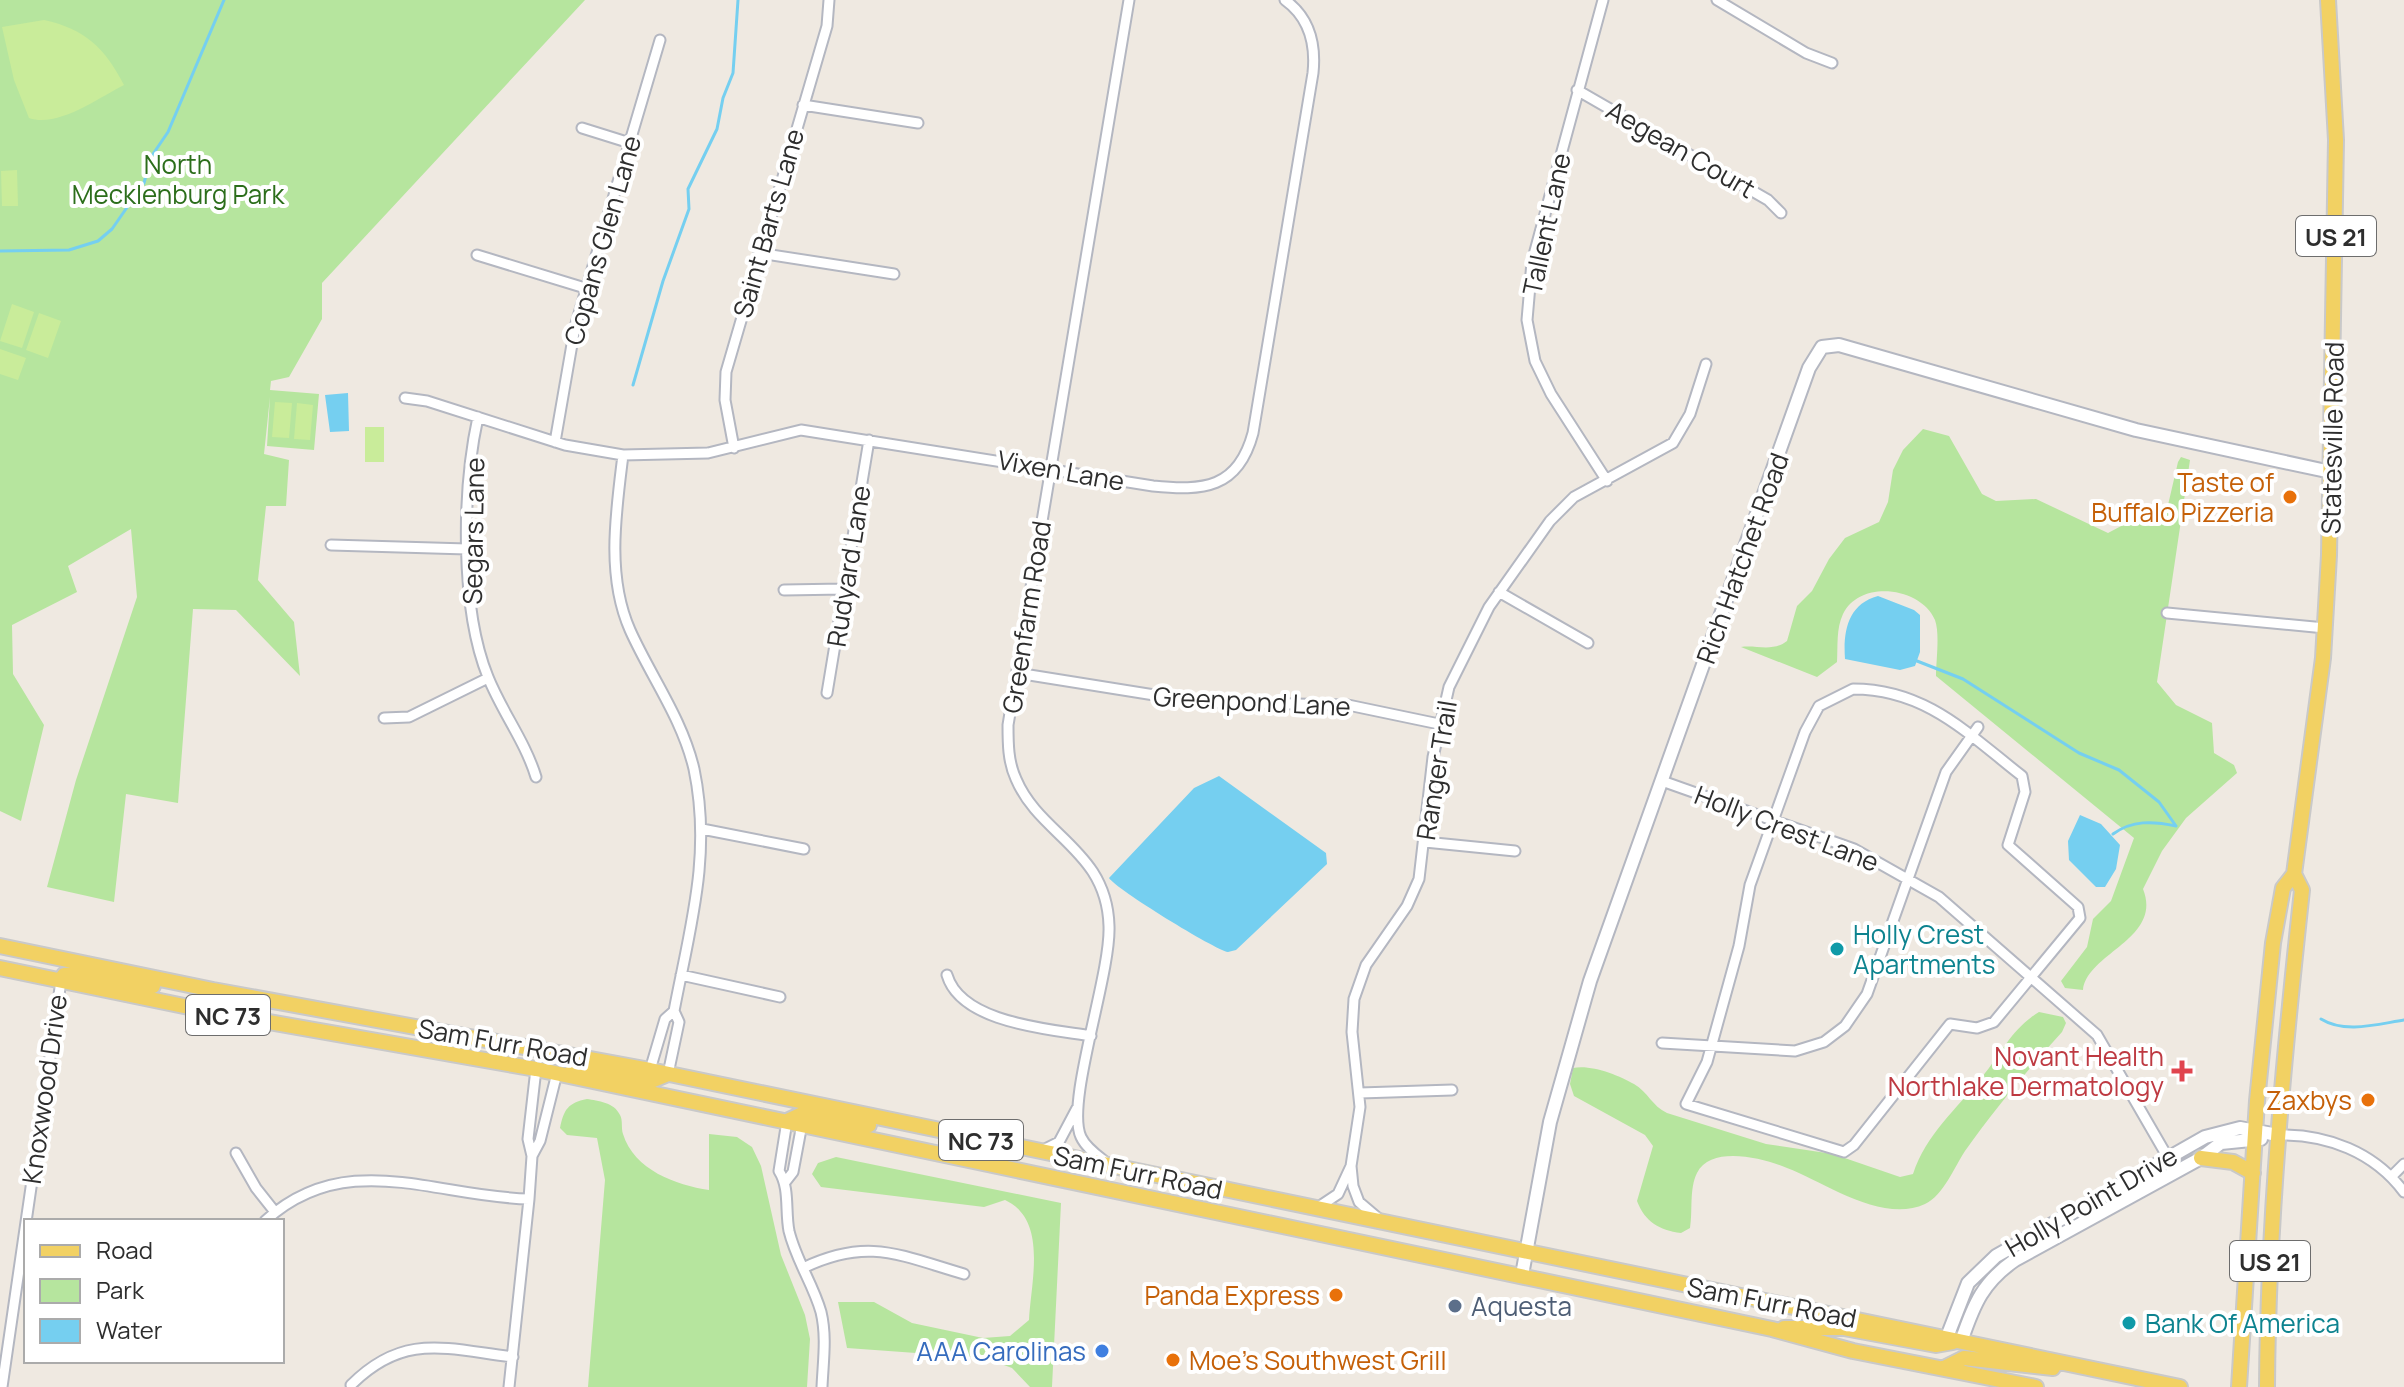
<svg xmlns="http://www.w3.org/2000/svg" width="2404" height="1387" viewBox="0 0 2404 1387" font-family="Manrope,sans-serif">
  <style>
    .green { fill: #b6e59e }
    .pitch { fill: #c9ec9a }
    .water { fill: #75cff0 }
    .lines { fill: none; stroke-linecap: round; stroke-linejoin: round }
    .stream { stroke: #75cff0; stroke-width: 3 }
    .street-casing { stroke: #b4b7c1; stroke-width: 13 }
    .secondary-casing { stroke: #b4b7c1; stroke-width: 16 }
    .primary-casing { stroke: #c9c9c9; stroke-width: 18 }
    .street { stroke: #fff; stroke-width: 9 }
    .secondary { stroke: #fff; stroke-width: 12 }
    .primary { stroke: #f2d163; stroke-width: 14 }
    .food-dot { fill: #e8710a; stroke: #fff; stroke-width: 3 }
    .culture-dot { fill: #0f9aa8; stroke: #fff; stroke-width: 3 }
    .health-dot { fill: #e0444e; stroke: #fff; stroke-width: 3 }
    .service-dot { fill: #5c6f8a; stroke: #fff; stroke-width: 3 }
    .shop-dot { fill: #3f7fe0; stroke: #fff; stroke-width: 3 }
    .labels { text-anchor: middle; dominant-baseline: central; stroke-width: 8; stroke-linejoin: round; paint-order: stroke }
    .shield { fill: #fff; stroke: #6d6d6d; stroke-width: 2 }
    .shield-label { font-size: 24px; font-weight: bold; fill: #2e2e2e }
    .street-label { font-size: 26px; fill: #2e2e2e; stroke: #fff }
    .park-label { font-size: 26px; fill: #2c6e1b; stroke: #fff }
    .food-label { font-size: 26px; fill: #c56008; stroke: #fff; text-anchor: end }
    .culture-label { font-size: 26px; fill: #0d838f; stroke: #fff; text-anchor: start }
    .health-label { font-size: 26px; fill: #be3a42; stroke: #fff; text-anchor: end }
    .service-label { font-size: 26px; fill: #4e5e75; stroke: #fff; text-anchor: start }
    .shop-label { font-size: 26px; fill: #366cbe; stroke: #fff; text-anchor: end }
  </style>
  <rect width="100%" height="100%" fill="#efe9e1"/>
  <path class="green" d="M0,0h585l-263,283v36l-33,58 -18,4 -1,9 49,4 -5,56 -47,-4 3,-49 -6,57 25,6 -3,46h-20l-8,74 36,42 6,54 -64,-66 -43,-1 -15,194 -52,-9 -12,108 -67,-15 29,-107 61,-183 -6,-68 -63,37 9,26 -65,33 1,49 31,51 -23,96 -21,-10z
    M1923,429l26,7 33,58 14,7 40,-2 72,34 17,-9 15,-19h28l10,-43 3,-5 9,3 -33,222 19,23 36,18 2,30 20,12 3,8 -51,45 -24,33 -19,38c20,50 -56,64 -60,101l-18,-2 -4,-7 26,-34 6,-28 18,-18 23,-63 -198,-162c0,-15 4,-42 -1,-56 -14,-33 -75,-41 -92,-6 -7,15 -5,32 -6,48l-20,15 -76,-30c16,-2 32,5 46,-6l10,-35 15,-15 17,-32 16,-21 34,-16 9,-20 5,-32 10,-20z
    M2039,1012l24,5 3,6 -4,9c-34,37 -68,78 -97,119 -10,15 -22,45 -40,53 -43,20 -101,-22 -138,-36 -24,-10 -76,-23 -90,5 -8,16 -4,38 -7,55l-9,5c-22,-3 -36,-11 -44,-32l16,-55 -8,-11 -71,-39 -4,-12 3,-16c17,-4 46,7 61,16 14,8 18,22 33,29l99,31 67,10 67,23 13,-3c13,-40 44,-65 69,-97 20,-24 29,-48 57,-65z
    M587,1099c11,2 27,3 33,16 3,5 1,13 3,19 11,36 53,51 86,56v-56l28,3 15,10 9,19 20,89 24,60 5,24 -3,48h-219l17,-207 -8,-42 -30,-3 -7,-7c4,-19 8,-25 27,-29z
    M836,1157l225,46 -9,184h-22l-18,-19 -27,-10 -138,-10 -9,-46h36l38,21 71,15 27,-2 19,-16c2,-39 19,-100 -24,-120l-21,7 -163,-20 -9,-13 6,-11z"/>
  <path class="pitch" d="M44,20c41,9 61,28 80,65 -26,13 -66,43 -95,33l-15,-38 -12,-53z
    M17,170l1,36h-16l-1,-35z
    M12,304l22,8 -12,36 -22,-7z
    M39,313l22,8 -13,37 -22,-8z
    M0,349l26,9 -8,22 -18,-6z
    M275,402l17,1 -3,35 -17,-1z
    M297,403l16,2 -3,35 -16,-1z
    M365,427h19v35h-19z"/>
  <path class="water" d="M348,393l1,38 -19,1 -5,-37z
    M1878,596l36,14 6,5v37l-5,14 -15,4 -55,-11c-2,-28 3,-55 33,-63z
    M1219,776l107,77 1,11 -91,86 -8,2c-13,-2 -112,-63 -119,-74l85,-90z
    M2080,815l21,9 19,21 -4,24 -11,18h-9l-27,-27 -1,-19z"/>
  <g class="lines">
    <path class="stream" d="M0,251l69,-1 29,-9 14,-12 32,-46 7,-26 17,-25 56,-132
      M633,385l30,-104 26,-72 -1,-20 29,-60 6,-31 10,-25 5,-73
      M1917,661l46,18 116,74 40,17 40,32 17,24
      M2113,834c19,-14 40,-13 63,-8
      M2321,1019c24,15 57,5 83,1"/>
    <defs>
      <path id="street" d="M1603,0l-71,262 -5,58 8,41 16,33 56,87
        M1717,0l89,53 26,10
        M1577,90l191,110 13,13
        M803,105l115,18
        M582,128l48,15
        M759,253l135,21
        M477,255l108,33
        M405,398l22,3 138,44 58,10 85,-2 93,-23 352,56c50,5 85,3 100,-53l60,-360c3,-29 -3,-55 -28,-73
        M478,417c-16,73 -18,191 10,260 14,35 37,64 48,100
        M555,442l20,-115 85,-287
        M734,448l-9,-48 1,-28 101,-346 2,-26
        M623,455c-7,57 -17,121 7,175 21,47 52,88 64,139 18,86 -4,158 -20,242l5,11 -11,52
        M331,545l136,4
        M784,590l59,-1
        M1499,592l89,51
        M2167,613l158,15
        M1017,673l181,29 150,3 91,19
        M1853,689c73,0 115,45 169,87l3,16 -17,53 70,62 2,11 -86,104 -17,6 -27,-4 -96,121 -10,7 -158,-48 21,-42 32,-116 11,-61 55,-153 14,-26z
        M827,693l42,-253
        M384,718l25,-1 79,-39
        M1662,781l192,68 85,48 158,138 70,121
        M702,829l102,20
        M1425,842l90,9
        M681,975l99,22
        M947,975c14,48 102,54 144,61
        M1662,1043l133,8 29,-9 21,-16 22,-32 79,-222 32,-45
        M650,1070l15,-51 9,-8
        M1360,1093l92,-3
        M787,1121l-8,50c11,17 6,40 10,60 7,29 24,53 32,81 6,25 2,50 1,75
        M2278,1135c49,-1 96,17 126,57
        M1043,1150l16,-8 18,-34
        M236,1153l20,35 19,24
        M532,1156l8,-15 17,-68
        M1107,1163c-9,-7 -21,-15 -26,-26 -16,-34 30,-162 28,-211 -2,-76 -69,-90 -93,-147 -8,-17 -8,-36 -8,-54l121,-725
        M2392,1176l12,-12
        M786,1181l7,-9 9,-48
        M1317,1208l21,-14 13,-28
        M1379,1219l-20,-17 -6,-16 -2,-20 9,-59 -8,-75 2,-33 12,-34 41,-59 12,-27 14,-122 16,-70 40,-80 61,-86 24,-24 99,-54 17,-29 16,-50
        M265,1221c81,-74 170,-24 264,-22
        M803,1268c65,-31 96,-13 161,6
        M351,1385c53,-53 95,-36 162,-28
        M2,1387l59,-406
        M509,1387l20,-188 3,-43 -4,-17 8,-70"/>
      <path id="secondary" d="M2114,1199l35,-23
        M1522,1275l28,-153 40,-141 219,-613 13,-21 17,-2 297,85 195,42
        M1947,1337l21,-54 28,-27 209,-119 35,-9 38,7
        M1962,1339c12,-35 21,-57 53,-79l186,-102 20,-15 40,-4"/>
      <path id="primary" d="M0,946l213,44 437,80 1530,317
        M0,968l223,46 313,55 1236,260 81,22 183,36
        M61,980l3,-5 13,-1 76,12
        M573,1067l78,14 17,-7
        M787,1121l15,-7 67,11
        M2201,1158l32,4 20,11
        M1784,1328h60l92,17 17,-3
        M1944,1368l20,-10 89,10
        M2239,1387l18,-286 16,-158 10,-55 11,-14
        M2267,1387c1,-167 17,-332 35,-497l-8,-16 29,-216 6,-103 7,-415 -8,-140"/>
    </defs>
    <use href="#street" class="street-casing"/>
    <use href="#secondary" class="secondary-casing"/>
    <use href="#primary" class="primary-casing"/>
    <use href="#street" class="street"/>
    <use href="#secondary" class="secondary"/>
    <use href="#primary" class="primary"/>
  </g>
  <g class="food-dot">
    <circle cx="2290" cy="497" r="8"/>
    <circle cx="2368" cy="1100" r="8"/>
    <circle cx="1336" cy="1295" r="8"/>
    <circle cx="1173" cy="1360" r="8"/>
  </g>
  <g class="culture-dot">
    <circle cx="1837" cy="949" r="8"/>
    <circle cx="2129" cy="1323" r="8"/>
  </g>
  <path class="health-dot" d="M2178 1059h8v8h8v8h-8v8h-8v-8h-8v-8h8z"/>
  <circle class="service-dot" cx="1455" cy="1306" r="8"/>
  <circle class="shop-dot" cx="1102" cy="1351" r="8"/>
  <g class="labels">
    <g class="shield">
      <rect x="2296" y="216" width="80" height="40" rx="6"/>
      <rect x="186" y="995" width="84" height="40" rx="6"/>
      <rect x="939" y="1120" width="84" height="40" rx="6"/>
      <rect x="2230" y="1241" width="80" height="40" rx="6"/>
    </g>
    <g class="shield-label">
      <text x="2336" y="236">US 21</text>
      <text x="228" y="1015">NC 73</text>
      <text x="981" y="1140">NC 73</text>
      <text x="2270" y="1261">US 21</text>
    </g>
    <g class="street-label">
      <text transform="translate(1681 149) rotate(30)">Aegean Court</text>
      <text transform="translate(768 223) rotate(-74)">Saint Barts Lane</text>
      <text transform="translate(1546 224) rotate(-78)">Tallent Lane</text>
      <text transform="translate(602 240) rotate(-74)">Copans Glen Lane</text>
      <text transform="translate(2332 438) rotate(-89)">Statesville Road</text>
      <text transform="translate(1061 470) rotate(10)">Vixen Lane</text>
      <text transform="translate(473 531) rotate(-89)">Segars Lane</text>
      <text transform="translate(1742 558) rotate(-70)">Rich Hatchet Road</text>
      <text transform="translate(848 566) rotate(-81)">Rudyard Lane</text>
      <text transform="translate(1026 617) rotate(-81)">Greenfarm Road</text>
      <text transform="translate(1252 701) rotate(3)">Greenpond Lane</text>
      <text transform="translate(1436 770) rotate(-81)">Ranger Trail</text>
      <text transform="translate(1787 828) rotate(21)">Holly Crest Lane</text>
      <text transform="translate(503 1042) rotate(10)">Sam Furr Road</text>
      <text transform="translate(44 1089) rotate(-82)">Knoxwood Drive</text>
      <text transform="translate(1138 1172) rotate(12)">Sam Furr Road</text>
      <text transform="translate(2091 1201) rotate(-30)">Holly Point Drive</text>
      <text transform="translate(1772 1302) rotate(11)">Sam Furr Road</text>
    </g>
    <g class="park-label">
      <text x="178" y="164">North<tspan x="178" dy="30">Mecklenburg Park</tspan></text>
    </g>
    <g class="food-label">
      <text x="2274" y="482">Taste of<tspan x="2274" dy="30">Buffalo Pizzeria</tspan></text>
      <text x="2352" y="1100">Zaxbys</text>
      <text x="1320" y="1295">Panda Express</text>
      <text x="1189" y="1360" text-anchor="start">Moe's Southwest Grill</text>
    </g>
    <g class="culture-label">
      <text x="1853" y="934">Holly Crest<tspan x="1853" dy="30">Apartments</tspan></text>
      <text x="2145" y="1323">Bank Of America</text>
    </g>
    <g class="health-label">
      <text x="2164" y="1056">Novant Health<tspan x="2164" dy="30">Northlake Dermatology</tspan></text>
    </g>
    <g class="service-label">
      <text x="1471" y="1306">Aquesta</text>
    </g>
    <g class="shop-label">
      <text x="1086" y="1351">AAA Carolinas</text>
    </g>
  </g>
  <rect x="24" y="1219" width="260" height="144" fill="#ffffff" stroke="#ababab" stroke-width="2"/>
  <rect x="40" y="1245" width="40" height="12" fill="#f2d163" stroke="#ababab" stroke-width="2"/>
  <text x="96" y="1259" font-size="24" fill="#2e2e2e">Road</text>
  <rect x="40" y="1279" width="40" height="24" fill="#b6e59e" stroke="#ababab" stroke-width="2"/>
  <text x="96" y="1299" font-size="24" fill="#2e2e2e">Park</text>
  <rect x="40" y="1319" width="40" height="24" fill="#75cff0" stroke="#ababab" stroke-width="2"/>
  <text x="96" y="1339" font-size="24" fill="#2e2e2e">Water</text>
</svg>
